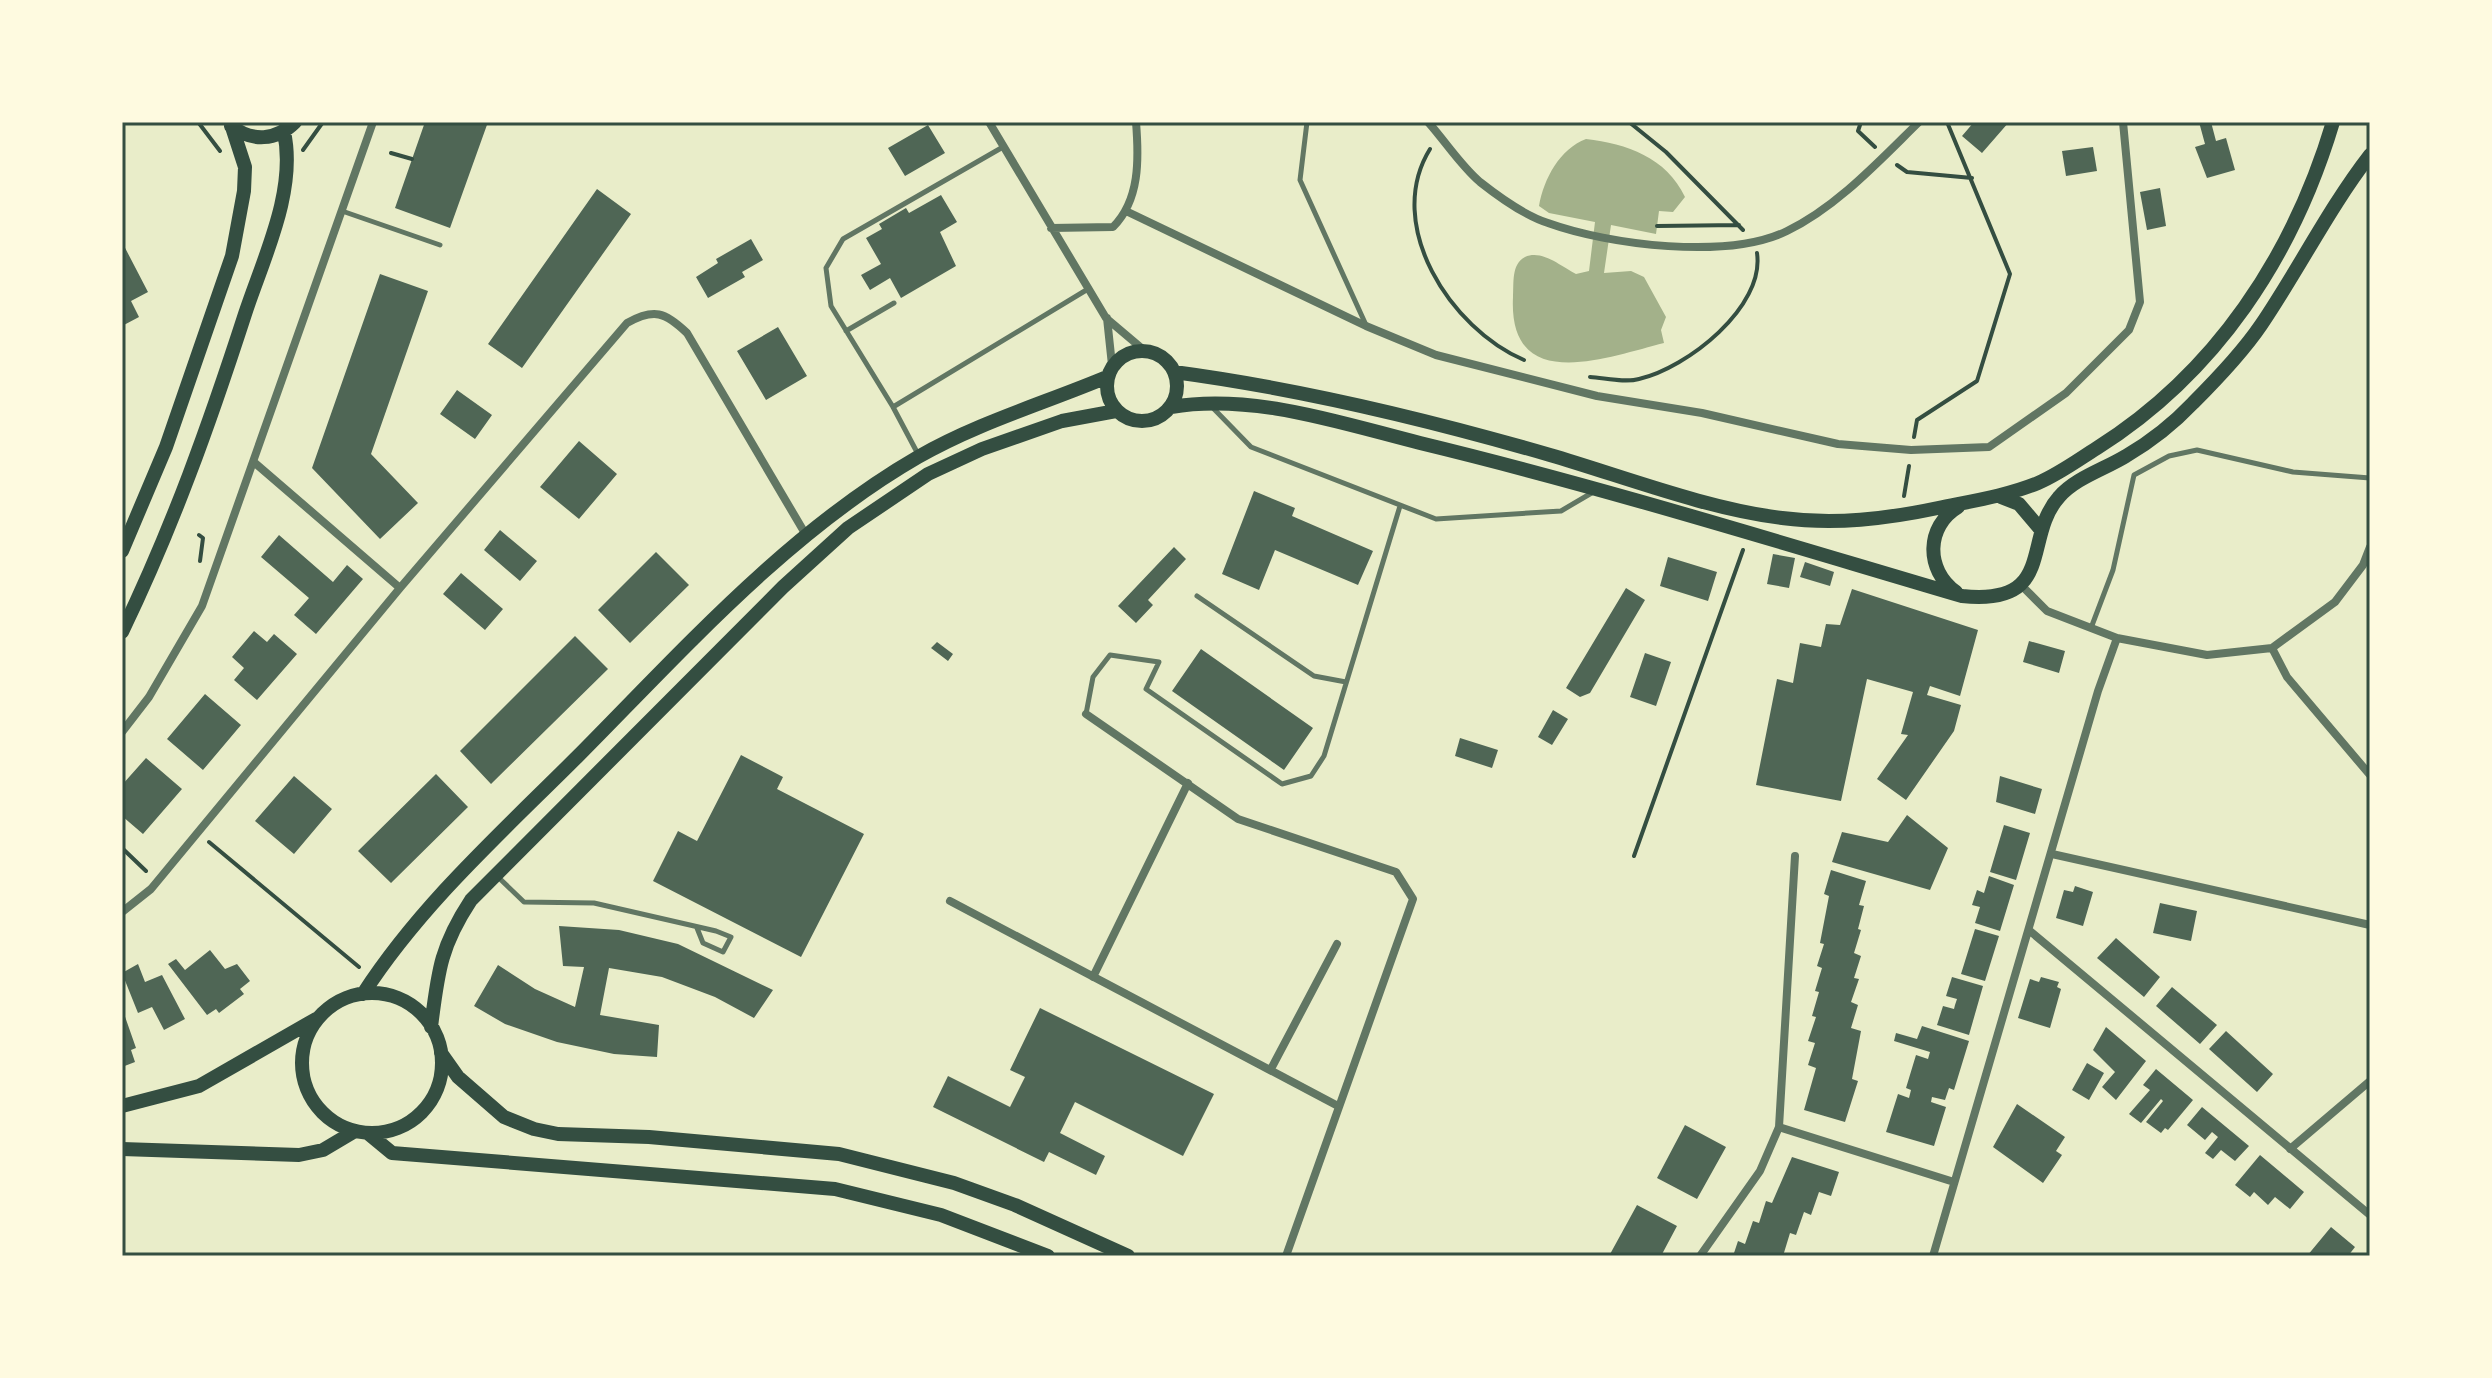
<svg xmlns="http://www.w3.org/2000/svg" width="2492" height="1378" viewBox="0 0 2492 1378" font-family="'Sofia Sans Condensed',sans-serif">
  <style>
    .water { fill: #a3b18a }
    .building { fill: #4f6655 }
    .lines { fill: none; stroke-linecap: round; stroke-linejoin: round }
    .path { stroke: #344e41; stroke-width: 4 }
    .service { stroke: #617663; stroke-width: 5 }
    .minor { stroke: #617663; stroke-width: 8 }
    .secondary { stroke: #344e41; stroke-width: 14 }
    .neatline { fill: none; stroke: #344e41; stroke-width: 3 }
  </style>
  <rect width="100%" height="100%" fill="#e9edc9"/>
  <path class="water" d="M1586,139c41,5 80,18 99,58l-12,15 -14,-1 -3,23 -45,-9 -7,48 27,-2 13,6 22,40 -5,13 3,13c-56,14 -156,53 -151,-46 1,-13 -2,-33 12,-40 17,-8 37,10 51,17l13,-3 6,-49 -46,-9 -10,-7c5,-28 21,-57 47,-67z"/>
  <path class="building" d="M425,122h63l-38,106 -55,-20z
    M1974,122h35l-27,31 -20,-17z
    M2199,122h12l5,19 10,-3 9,32 -28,8 -12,-31 10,-3z
    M928,125l17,28 -40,23 -17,-28z
    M2093,147l4,24 -31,5 -4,-25z
    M2160,188l6,38 -19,4 -7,-38z
    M597,189l34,25 -109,154 -34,-24z
    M941,195l16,27 -17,10 16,34 -55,32 -11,-20 -20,12 -9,-15 20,-11 -15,-26 16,-9 -3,-5 27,-16 3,5z
    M751,239l12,21 -21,12 3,5 -37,21 -12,-21 22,-14 -2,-4z
    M122,242l26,50 -17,9 8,16 -17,9z
    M380,274l48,17 -57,163 47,49 -38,36 -68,-71z
    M778,327l29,49 -41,24 -29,-49z
    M457,390l35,25 -17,24 -35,-25z
    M579,441l38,33 -38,45 -39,-32z
    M1254,491l41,17 -3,8 81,35 -15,34 -83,-35 -16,40 -37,-16z
    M500,530l37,31 -17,20 -36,-31z
    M279,535l54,47 14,-17 16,14 -47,55 -22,-19 15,-17 -48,-41z
    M1174,547l12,12 -38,41 5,5 -17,18 -18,-17z
    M656,552l33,33 -59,58 -32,-33z
    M1773,554l22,4 -6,30 -22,-4z
    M1668,557l49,15 -9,29 -48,-15z
    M1805,562l29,10 -4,14 -30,-9z
    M461,573l42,36 -18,21 -42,-36z
    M1626,588l19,12 -55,93 -10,4 -14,-9z
    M1852,589l126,41 -18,66 -30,-10 -3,9 34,10 -7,26 -48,69 -29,-21 31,-44 -7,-1 12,-42 -46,-13 -26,122 -85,-16 21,-106 16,4 7,-40 21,4 5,-23 14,1z
    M254,631l13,11 7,-8 23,20 -40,46 -23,-20 10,-12 -12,-11z
    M575,636l33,33 -117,115 -31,-33z
    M2029,641l36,10 -6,22 -36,-11z
    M937,642l16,12 -5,7 -17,-13z
    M1201,649l112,79 -29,42 -112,-79z
    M1645,653l26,9 -15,44 -26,-9z
    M205,694l36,31 -38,45 -36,-31z
    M1553,710l15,9 -16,26 -14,-8z
    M1460,738l38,12 -6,18 -37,-12z
    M741,755l42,22 -6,12 87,45 -63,123 -148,-76 25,-50 19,10z
    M146,758l36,31 -39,45 -21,-18v-31z
    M436,774l32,33 -77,76 -33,-32z
    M294,776l38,33 -38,45 -39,-33z
    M2000,776l42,13 -7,25 -39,-12z
    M1907,815l41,33 -18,42 -98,-28 10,-30 46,10z
    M2004,825l26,8 -14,47 -26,-8z
    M1831,870l35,11 -7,24 5,1 -6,23 3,1 -7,23 7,3 -7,22 5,1 -8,23 7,3 -7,23 10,3 -9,48 6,2 -13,41 -41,-12 12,-42 -8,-3 7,-22 -7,-2 8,-24 -4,-1 7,-24 -4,-1 7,-23 -5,-2 7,-22 -4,-1 9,-47 -5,-2z
    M1989,876l25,9 -14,46 -25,-8 5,-16 -8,-2 5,-15 7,3z
    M2075,886l18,6 -10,34 -27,-8 8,-28 9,2z
    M2160,903l37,8 -6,30 -38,-8z
    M559,926l60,4 59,14 95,46 -19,28 -39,-21 -53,-20 -53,-9 -9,47 59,10 -2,32 -43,-3 -57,-12 -52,-18 -31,-18 24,-41 37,24 40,18 9,-40 -21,-1z
    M1975,929l24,7 -14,45 -24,-7z
    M2116,938l44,39 -16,20 -47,-39z
    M210,950l15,19 12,-5 13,17 -10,8 4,5 -25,19 -3,-4 -9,6 -39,-51 8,-5 9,11z
    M138,964l7,18 17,-7 23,44 -21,11 -12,-23 -14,6 -16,-40z
    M1952,977l31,9 -14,49 -32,-10 6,-19 11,3 1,-4 2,-6 -11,-3z
    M2041,977l18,5 -2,5 4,2 -11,39 -32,-10 12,-39 9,3z
    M2172,987l45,38 -17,19 -44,-38z
    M122,1008l14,40 -5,2 4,12 -13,5z
    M1040,1008l174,86 -31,62 -108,-54 -15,31 45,23 -9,19 -47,-23 -5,10 -111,-55 15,-31 62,31 15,-30 -15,-7z
    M1922,1026l47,15 -15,49 -5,-2 -4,12 -13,-3 -1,5 15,5 -12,39 -48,-14 12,-38 11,4 2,-8 -5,-2 10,-33 12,4 2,-7 -36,-11 2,-8 21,6z
    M2106,1027l40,34 -30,39 -14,-13 13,-15 -22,-22z
    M2226,1031l47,43 -16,18 -48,-43z
    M2087,1063l17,10 -15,27 -17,-10z
    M2156,1069l37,31 -25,30 -3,-2 -4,5 -15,-11 17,-21 -2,-2 -20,24 -12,-9 21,-24 -7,-5z
    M2017,1104l48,33 -9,14 6,4 -19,28 -50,-36z
    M2202,1107l47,39 -14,15 -14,-11 -8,9 -8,-6 13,-16 -6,-5 -7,8 -18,-15z
    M1685,1125l41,22 -29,52 -40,-21z
    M2260,1155l44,37 -14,17 -15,-12 -7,8 -14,-13 -4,5 -15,-12z
    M1792,1157l47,15 -8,24 -12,-4 -8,23 -7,-3 -8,23 -6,-2 -7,23h-50l5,-15 7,3 8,-23 6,2 7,-22 6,2z
    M1637,1205l40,21 -16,30h-52z
    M2331,1227l24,20 -7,9h-41z"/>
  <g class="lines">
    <path class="path" d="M198,122l22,29
      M1629,122l37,30 77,78
      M1861,122l-3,9 17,16
      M1430,149c-47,76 21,180 94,211
      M303,150l20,-28
      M391,153l21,6
      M1897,165l10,7 65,6
      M1657,226l82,-1
      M1590,377c15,1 35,6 49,2 48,-11 126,-72 118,-126
      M1914,437l3,-17 60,-39 33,-107 -63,-152
      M1904,496l5,-30
      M199,535l4,3 -3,23
      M209,842l150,125
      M122,848l24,23
      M1634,856l109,-306"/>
    <path class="service" d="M1307,122l-7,58 66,145
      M342,211l98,34
      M846,331l48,-28
      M893,407l-62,-101 -5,-38 17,-29 160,-92
      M1213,408l38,39 185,72 125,-8 34,-20
      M919,456l-26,-49 195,-118
      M1197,596l117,80 32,6
      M2091,628l22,-58 21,-95 35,-19 28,-6 96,22 77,6
      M1086,714l7,-37 17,-22 49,7 -13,27 136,95 29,-8 13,-20 76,-250
      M498,877l26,25 70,1 122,28 15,6 -8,15 -20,-9 -6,-15"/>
    <path class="minor" d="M989,122l117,196 39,33
      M1428,122c17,19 33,44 52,60 19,15 46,34 68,41 61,22 180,37 239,8 50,-24 93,-71 132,-109
      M1128,212l238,114 70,29 161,41 105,17 136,31 73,6 78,-3 77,-54 63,-63 11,-28 -17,-180
      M1051,228l62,-1c27,-27 26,-68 23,-105
      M1107,318l5,47
      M255,463l145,125
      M2019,583l28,28 70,27 90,17 65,-7 63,-46 28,-37 7,-18
      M2272,648l15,29 83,98
      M1086,714l152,105 158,53 17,27 -127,357
      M122,732l27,-35 53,-91 171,-484
      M2052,854l318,71
      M950,901l388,205
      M122,912l29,-23 249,-301 227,-265c27,-15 38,-11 60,10l119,202
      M2030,931l340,284
      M1093,977l95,-194
      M1271,1069l66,-125
      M1779,1127l175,55
      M2290,1149l80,-68
      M1700,1256l60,-85 19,-44 16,-271
      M1933,1256l165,-565 19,-53"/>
    <path class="secondary" d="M231,126c21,16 45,15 64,-4
      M1107 386a35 35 0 1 1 70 0a35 35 0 1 1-70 0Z
      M1174,372c128,17 252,47 376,83 72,21 157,54 232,63 53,7 104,1 156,-10 34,-7 68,-12 100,-25 21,-9 40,-23 59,-35 119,-75 196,-192 236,-326
      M1171,407c82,-14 169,16 249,36 182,44 362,100 542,153 95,10 60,-58 97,-99 16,-19 46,-28 67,-41 24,-14 48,-33 67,-53 24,-24 49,-50 68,-78 38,-56 68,-117 109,-170
      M2001,497l18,7 22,26
      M122,551l44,-104 66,-191 12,-65 1,-24 -13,-40
      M1956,592c-31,-22 -30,-66 2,-85
      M122,632c51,-106 87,-207 123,-318 18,-55 52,-123 39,-182
      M302 1063a70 70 0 1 1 140 0a70 70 0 1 1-140 0Z
      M363,994c58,-90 140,-163 215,-238 105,-106 210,-224 340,-299 59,-34 127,-54 189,-80
      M431,1027c7,-55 9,-80 40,-127l312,-313 65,-59 80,-54 54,-25 80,-28 54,-10
      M441,1053l17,24 46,40 30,12 24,5 91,3 190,17 115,29 61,22 113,51
      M122,1106l77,-20 117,-67
      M369,1134l23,19 443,36 106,26 107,41
      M122,1149l177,6 24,-5 32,-19"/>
  </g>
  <rect width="2492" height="1378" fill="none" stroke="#fefae0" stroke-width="248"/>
  <rect x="124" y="124" width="2244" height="1130" class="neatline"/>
</svg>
